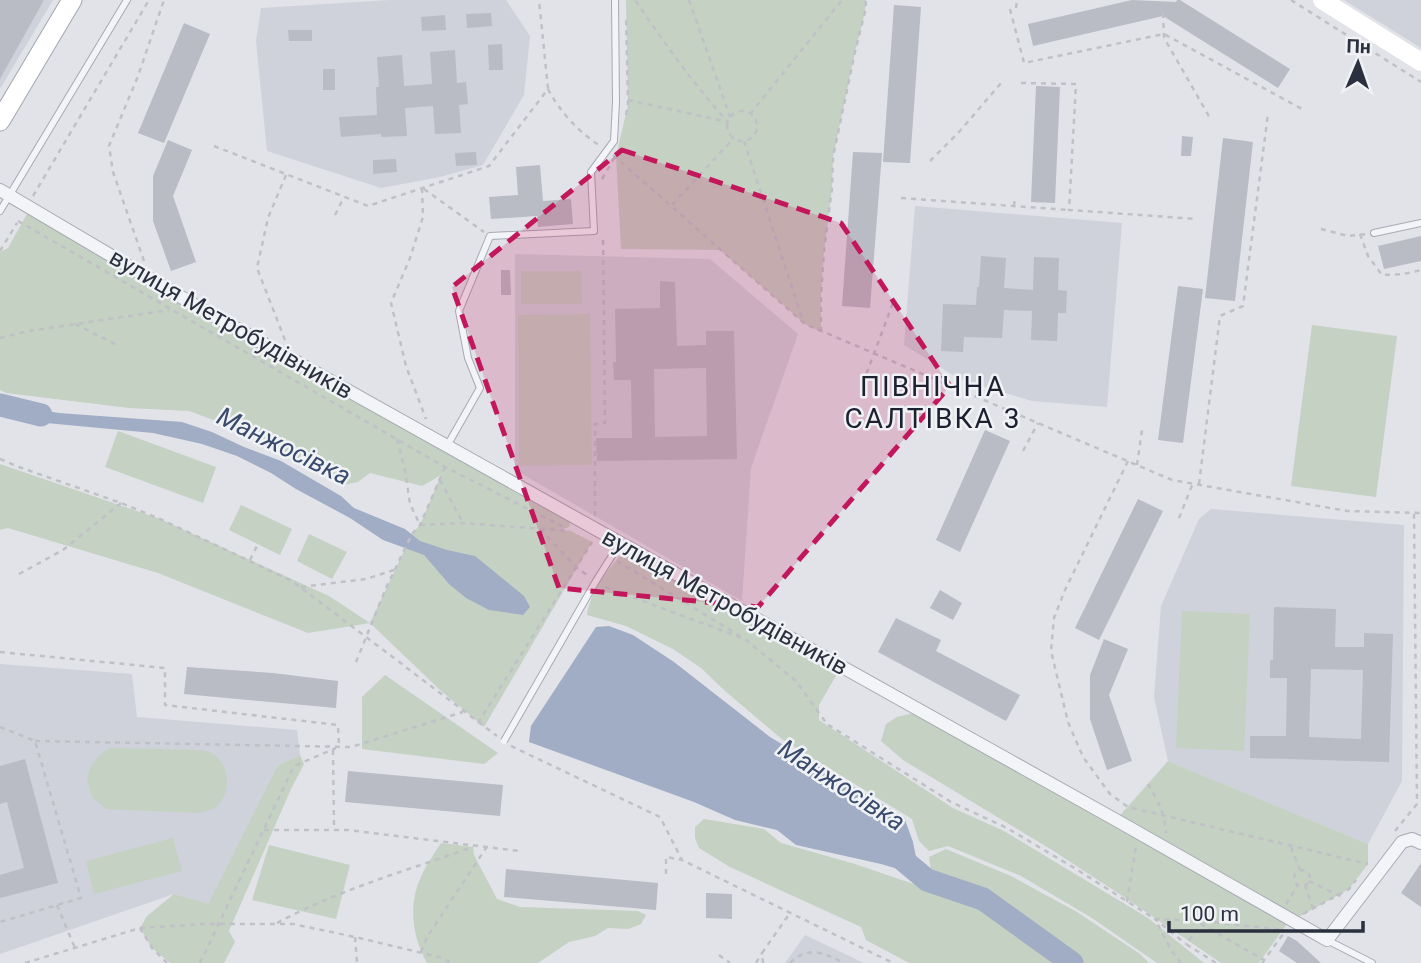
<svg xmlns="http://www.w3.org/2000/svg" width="1421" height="963" viewBox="0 0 1421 963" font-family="Roboto,sans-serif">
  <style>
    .built { fill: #cfd2da }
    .green { fill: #c5d1c3 }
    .water { fill: #a0adc4 }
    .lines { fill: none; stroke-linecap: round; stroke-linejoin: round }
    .river { stroke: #a0adc4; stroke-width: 23 }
    .building { fill: #b9bcc4; fill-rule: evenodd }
    .service-casing { stroke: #a7aab2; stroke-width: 8 }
    .minor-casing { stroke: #a7aab2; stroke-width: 14 }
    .primary-casing { stroke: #a2a6b2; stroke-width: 21 }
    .path { stroke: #bfc1c7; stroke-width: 2.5; stroke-dasharray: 5 5; stroke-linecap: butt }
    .service { stroke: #f3f4f7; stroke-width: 6 }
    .minor { stroke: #f3f4f7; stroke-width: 12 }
    .secondary { stroke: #fff; stroke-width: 18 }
    .primary { stroke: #fff; stroke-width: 19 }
    .service-bridge-casing { stroke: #a7aab2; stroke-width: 8; stroke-linecap: butt }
    .service-bridge { stroke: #f3f4f7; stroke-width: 6 }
    .marked { fill: #c2185b; fill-opacity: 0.2; stroke: #c2185b; stroke-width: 5; stroke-dasharray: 14 9; stroke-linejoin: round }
    .labels { text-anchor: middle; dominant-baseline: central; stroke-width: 5; stroke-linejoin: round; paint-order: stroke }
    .street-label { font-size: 24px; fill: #2b303e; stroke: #f0f2f6 }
    .water-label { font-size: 26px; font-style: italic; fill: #3a4b6d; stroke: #f0f2f6 }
    .quarter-label { font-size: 28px; letter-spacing: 2px; fill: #1d212f; stroke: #f0f2f6 }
  </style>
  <rect width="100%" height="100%" fill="#e1e3e8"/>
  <path class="built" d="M0,0h53l-53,89z
    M390,0h116l24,36 -6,59 -41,70 -43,12 -59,11 -114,-37 -11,-110 5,-33z
    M1344,0h77v48z
    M915,206l207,17 -15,184 -75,-6 -71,-21 -57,-35z
    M515,254l195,5 88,75 -47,134 -9,133 -227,-131z
    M1211,509l193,16 -2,256 -34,63 -200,-83 -14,-64 7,-91 38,-87z
    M0,664l132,10 5,43 160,13 3,25 -23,11 -69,139 -34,-11 -174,60z
    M805,935l59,28h-79z"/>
  <path class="green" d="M626,0h240l-1,12 -10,40 -22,105 -1,31 -8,63 -3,44v37l-16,-8 -85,-74 -99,-1 -5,-93 12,-51z
    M31,207l541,309 -3,11 -8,3 10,1 21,11 -108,185 -44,-37 -70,-67 -62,10 -150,-60 -150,-45 -8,2v-66l160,55 169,77 41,27 42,-89 8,-9 21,-50 -19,11 -52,-13 -12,9 -15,3 -97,-53 -57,-21 -60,-3 -123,-15 -6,-3v-138l8,-4z
    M521,271h60l1,33h-61z
    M590,314l2,151 -73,1 -1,-151z
    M1312,325l85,11 -21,161 -85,-11z
    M118,431l98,36 -13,36 -98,-36z
    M241,505l51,24 -12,26 -51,-25z
    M309,534l38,18 -15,27 -35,-18z
    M627,547l214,120 -22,38v15l134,88 51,23 144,87 56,45h-47l-65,-45 -71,-42 -73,-30 -19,5 -10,-10 -7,-22 -129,-79 -58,-49 -24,-23 -28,-19 -47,-23 -39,-11c4,-27 24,-48 40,-68z
    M1182,611l68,3 -6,137 -68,-3z
    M385,675l113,78 -14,11 -122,-15v-52z
    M914,713l374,209 -29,41h-38l-97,-66 -72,-47 -149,-90 -22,-19 5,-17 11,-7z
    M111,748l91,2c0,0 10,3 10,3 17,10 20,37 7,51 -5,6 -12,7 -20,9l-93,-4 -14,-12 -5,-18 3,-11 6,-9 7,-7z
    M300,755l4,9 -13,25 -62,142 6,11 -11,21h-54l-18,-15 -12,-20 7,-12 27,-22 34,10 69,-138z
    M1168,761l200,83v20l-19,25 -56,31 -177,-100z
    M704,819l60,10 17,14 74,21 79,27 -5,-34 17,-8 65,27 66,36 63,42 9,9h-240l-43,-23 -5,-13 -131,-60 -31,-19 -4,-10v-11z
    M173,838l9,33 -88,23 -8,-33z
    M441,843l32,4 1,8 23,44 23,8 118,4 8,4 -5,9 -13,5 -20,-1 -13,8 -26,6 -31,21h-111c-15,-26 -19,-59 -6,-86 5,-12 13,-23 20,-34z
    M269,845l81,20 -14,54 -84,-19z"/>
  <path class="water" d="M9,405l50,8 123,9 30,10 32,15 37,14 60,35 13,12 51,21 15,12 27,9 28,6 49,40 6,11 -7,8 -34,-5 -23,-12 -17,-14 -25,-29 -41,-15 -33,-22 -54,-29 -25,-16 -34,-17 -35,-12 -49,-11 -139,-13z
    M609,626l24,9 41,27 96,75 134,80 9,25 4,20 10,18 -19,-8 -27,-8 -85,-19 -19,-15 -42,-10 -41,-18 -165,-60 2,-16 65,-99z"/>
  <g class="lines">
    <path class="river" d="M0,405l41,10
      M903,860l24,20 56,19 89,64"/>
  </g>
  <path class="building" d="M0,0h44l-44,79z
    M1132,0l44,2 1,-2h3l110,69 -12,19 -115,-72 -130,30 -5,-22z
    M894,5l27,2 -11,156 -27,-1z
    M491,13l1,13 -25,2 -1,-14z
    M445,15l1,15 -24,1 -1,-14z
    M184,23l26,11 -46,109 -26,-10z
    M288,30h24v11h-23z
    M502,44l1,26h-14l-1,-25z
    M455,50l2,33 9,-1 2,22 -9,1 2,28 -26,1 -2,-28 -28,2 2,28 -26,1v-3l-40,3 -2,-20 38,-2 -1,-28h3l-2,-30 25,-2 2,31 28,-2 -2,-32z
    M323,69h12v21h-12z
    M1036,86l24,1 -5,116 -24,-1z
    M1182,136l11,1 -2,19h-10z
    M1223,138l30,4 -18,159 -30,-3z
    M168,140l24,10 -19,46 23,66 -25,9 -18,-50v-45z
    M476,152l1,13 -21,1 -1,-13z
    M853,152l29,1 -12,155 -28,-2z
    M396,159l1,13 -24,2v-14z
    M540,165l3,36 28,-2 2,25 -35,3 -1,-11 -46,3 -2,-22 29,-2 -2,-28z
    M1421,236v25l-37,8 -6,-23z
    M981,256l25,2 -2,30 29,2 1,-33 25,1 -1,32 9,1 -1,22h-8l-1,28 -26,-1 1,-29 -28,-1 -2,28 -38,-1 -1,15 -22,-1 2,-47 33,1 1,-18h2z
    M501,270h9l1,25h-10z
    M660,281l15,1 2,64 29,-1v-14h28l3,128 -140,2 -1,-23h36l-1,-58h-17l-1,-18h3l-1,-53 45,-1zM706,368l1,68 -52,1 -1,-68z
    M1178,286l25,3 -20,154 -25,-3z
    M985,430l25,11 -50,111 -24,-12z
    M1138,499l25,12 -64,129 -24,-12z
    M940,590l22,13 -9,17 -23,-12z
    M1274,607l62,2 -1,38h29v-14l29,1 -4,128 -139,-4v-22h36l1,-58h-17v-18h3zM1311,669l52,1 -2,69 -52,-2z
    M896,618l45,22 -5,11 84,44 -14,26 -128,-69z
    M1104,639l24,10 -19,46 23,66 -25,9 -17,-51v-44z
    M187,667l86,6 65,8 -2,27 -152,-14z
    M25,759l33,124 -58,15v-23l24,-7 -17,-66 -7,2v-38z
    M348,771l155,14 -3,31 -155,-14z
    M1421,863v44l-20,-14z
    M506,869l152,14 -2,27 -152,-13z
    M706,893l26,1v25l-26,-1z
    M1288,936l9,5 24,22h-24l-18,-12z"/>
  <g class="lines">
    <defs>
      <path id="service" d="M0,211l127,-211
        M1374,233l47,-10
        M447,446l33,-58 -12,-30 -9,-47 31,-75 104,-5 -3,-59 23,-31 2,-39 -1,-102
        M1327,940l45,23"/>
      <path id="minor" d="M0,190l193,114 923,516 211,120 75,-98 10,-3 9,4"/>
      <path id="primary" d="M0,121l72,-121"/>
    </defs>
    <use href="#service" class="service-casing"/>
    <use href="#minor" class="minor-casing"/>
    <use href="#primary" class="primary-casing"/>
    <path class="path" d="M689,0l41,117
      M1291,0l130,82
      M1016,8l1,-8
      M1010,9l14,54 140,-29 138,75
      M1163,13l1,24 3,6 43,75
      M1021,83l55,1 -7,126 128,9
      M548,89c11,21 30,43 51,56
      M628,100l100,22c-35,-38 -64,-80 -93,-122
      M727 126a15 15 0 1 1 30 0a15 15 0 1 1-30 0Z
      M750,114l92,-114
      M626,115l2,-10 -2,-89
      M744,141l60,183
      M214,146l154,60 121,-40 59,-77 -9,-89
      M613,155l192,169 367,156 175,31 74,2
      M930,161l29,-29 43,-50
      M602,179l14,-24
      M422,188l1,29 -13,41 -19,45 15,63 20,53
      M424,189l60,43
      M33,196l116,-196
      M901,198l168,12
      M672,205l62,-67
      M1014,206l1,-10
      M335,215l9,-18
      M18,221l427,246 117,59
      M1321,229l27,7 19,-2
      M1360,234l8,22 14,19 22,-1 17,-4
      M0,251l17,-28
      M144,261l-31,-89 -4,-26 29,-70 26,-76
      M75,324l44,22
      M821,332v-37l3,-44 8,-63 1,-31 22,-105 10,-40 1,-12
      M0,338l29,-7 140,-21
      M285,340l-28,-72 11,-50 18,-43
      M863,383l31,-83
      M397,439l8,31 5,34 10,21
      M1023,451l15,-28
      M0,459l19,8 102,36 39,16 132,62 205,155
      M1128,461l-63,129 -11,28 -3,33 17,71 15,35 27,37 18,13 240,57
      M1137,465l5,-35
      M440,480l23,43
      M1199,484l21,-168 23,-10 25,-192
      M595,516v-92l10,-1 -2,-188
      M1179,518l14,-35
      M420,525l43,-2 107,8
      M540,529l37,39 10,7
      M250,560l8,-16
      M617,561l123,75
      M19,574l44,-24 58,-47
      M301,587l65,-8 28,-9
      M605,587l140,52 51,42 31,43 124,78 56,26 69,41 79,50 38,1 91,10
      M0,652l165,16v37l173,20 1,22
      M356,662l30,-74 26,-54 8,-9 25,-58
      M478,723l114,-181
      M0,727l35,14 46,157 -81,24
      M35,741l316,6 112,-35
      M511,746l149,71 22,43 211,103
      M333,750l1,80
      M1148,784c11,19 16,27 18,49
      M264,830h84l171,21
      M1395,831l22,-27 -3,-291
      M1291,847l9,23
      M1294 878a8 8 0 1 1 16 0a8 8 0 1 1-16 0Z
      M666,874v-17l16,3
      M1309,881l35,17
      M1305,885l8,23
      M1127,902l9,-56
      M1286,904l12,-19
      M57,905l18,43
      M1303,914l46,-25 7,-9
      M277,923c61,-33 131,-53 196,-76
      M140,928l64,-4h89l62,13 84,20 12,6
      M355,937l2,26
      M421,952l6,-15 59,-89
      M719,955l11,8
      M25,963l115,-35 12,20 15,15
      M200,963l94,-197 42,-18
      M756,963l6,-10
      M763,963l-1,-10 28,-40
      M790,963c19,-18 33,-10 54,0
      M1181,963l-10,-13 -16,-31 31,25
      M1216,963l-30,-19 15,-20 63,36
      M1262,963l24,-33"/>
    <use href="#service" class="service"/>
    <use href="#minor" class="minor"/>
    <path class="secondary" d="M1322,0l99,62"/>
    <use href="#primary" class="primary"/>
    <defs>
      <path id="service-bridge" d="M504,741l92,-160 24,-38"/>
    </defs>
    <use href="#service-bridge" class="service-bridge-casing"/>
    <use href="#service-bridge" class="service-bridge"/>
  </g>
  <path class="marked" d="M622,150l219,73 109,163 -192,221 -199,-19 -107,-301z"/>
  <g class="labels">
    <g class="street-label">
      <text transform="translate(231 324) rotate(30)">вулиця Метробудівників</text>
      <text transform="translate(725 602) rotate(29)">вулиця Метробудівників</text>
    </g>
    <g class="water-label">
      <text transform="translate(284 446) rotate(26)">Манжосівка</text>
      <text transform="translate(842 785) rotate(33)">Манжосівка</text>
    </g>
    <g class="quarter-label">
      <text x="933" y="386">ПІВНІЧНА<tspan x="933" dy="32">САЛТІВКА 3</tspan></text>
    </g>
  </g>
  <g transform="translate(1358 63) rotate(2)" stroke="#f0f2f6" stroke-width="5" paint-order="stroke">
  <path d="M0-5L12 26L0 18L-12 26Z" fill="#2b303e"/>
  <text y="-10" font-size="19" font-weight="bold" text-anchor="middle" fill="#2b303e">Пн</text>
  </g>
  <path d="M1169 921v10h194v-10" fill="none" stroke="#2b303e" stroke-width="3.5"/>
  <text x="1180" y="921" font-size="21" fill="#2b303e" stroke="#f0f2f6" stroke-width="5" paint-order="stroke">100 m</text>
</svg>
